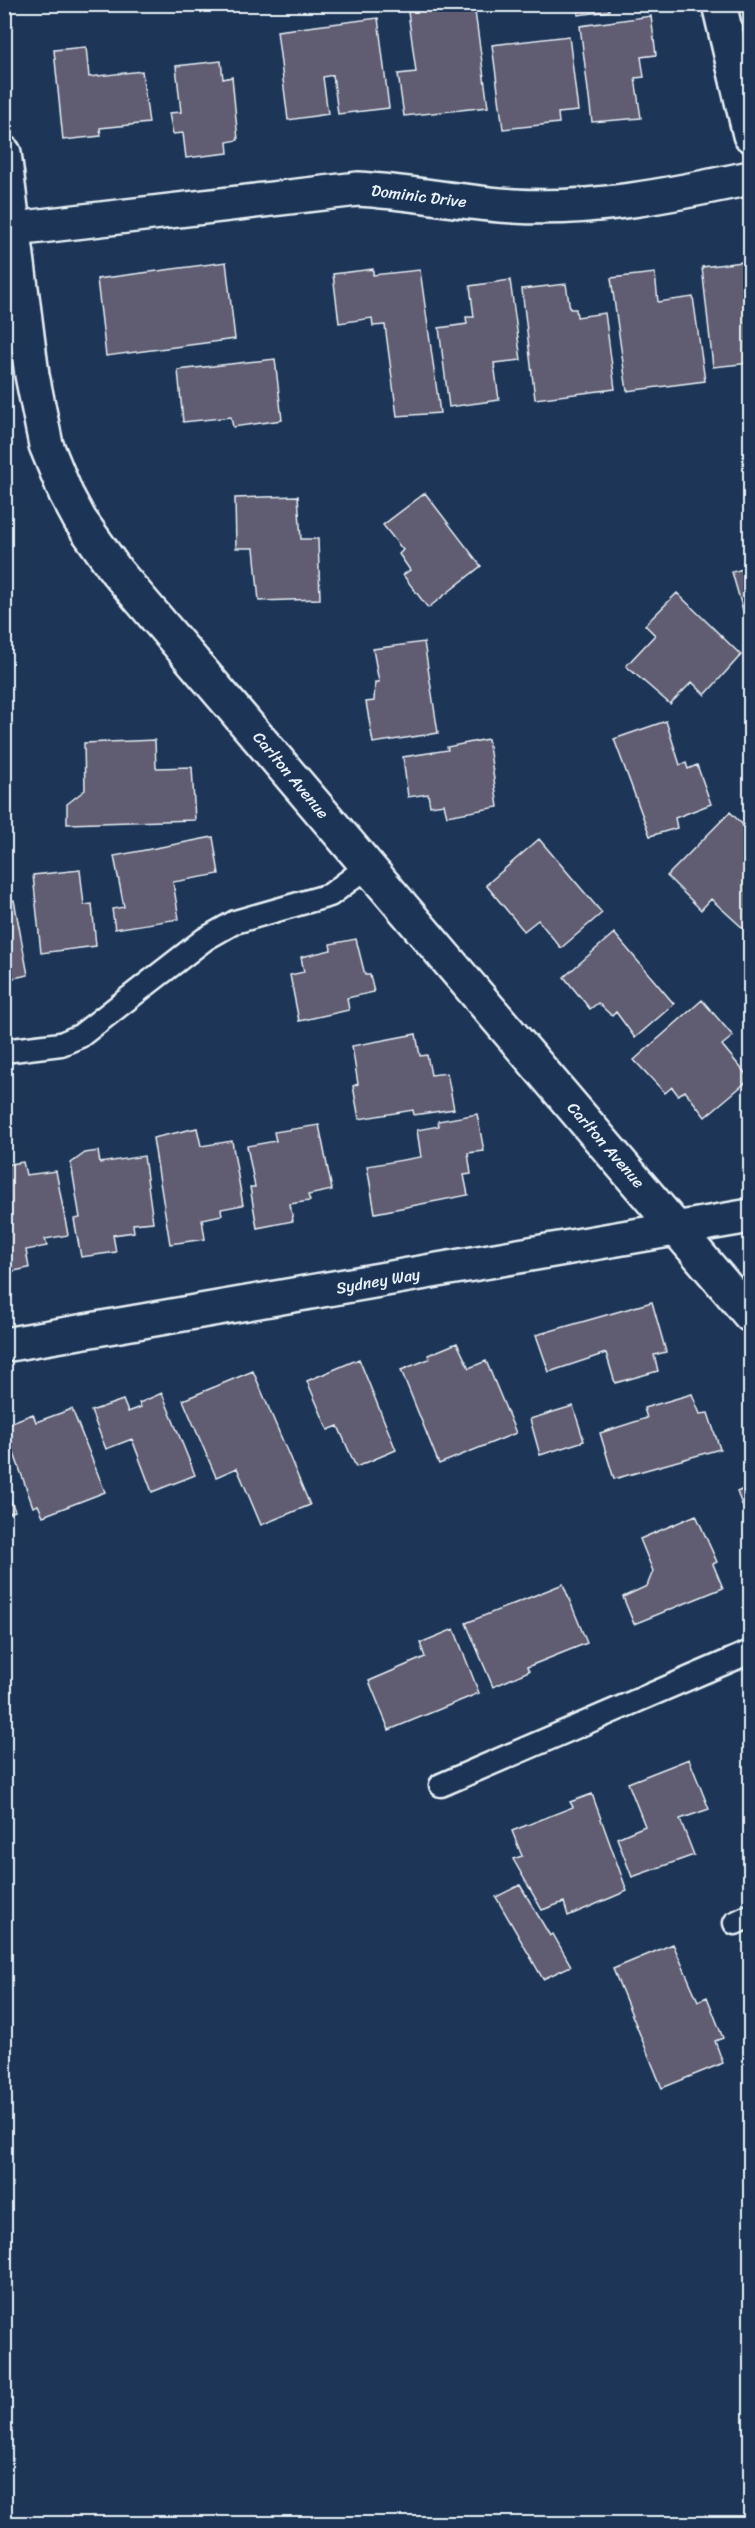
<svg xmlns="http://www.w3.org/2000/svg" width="755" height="2528" viewBox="0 0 755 2528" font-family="Sriracha,sans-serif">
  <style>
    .building { fill: #615c71; stroke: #e8f1f8; stroke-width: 1.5 }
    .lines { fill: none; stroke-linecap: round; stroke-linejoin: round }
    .service-casing { stroke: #e8f1f8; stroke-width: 27 }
    .minor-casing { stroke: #e8f1f8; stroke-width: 38 }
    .tertiary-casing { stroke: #e8f1f8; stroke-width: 38 }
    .service { stroke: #1d3557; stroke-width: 22 }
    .minor { stroke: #1d3557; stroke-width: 33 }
    .tertiary { stroke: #1d3557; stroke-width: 33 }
    .labels { text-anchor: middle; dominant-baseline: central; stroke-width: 4.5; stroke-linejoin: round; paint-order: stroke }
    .street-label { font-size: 16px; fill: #e8f1f8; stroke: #1d3557 }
  </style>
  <rect width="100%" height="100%" fill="#1d3557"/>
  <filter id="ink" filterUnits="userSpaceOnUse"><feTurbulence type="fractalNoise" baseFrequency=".0167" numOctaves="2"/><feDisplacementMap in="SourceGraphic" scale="12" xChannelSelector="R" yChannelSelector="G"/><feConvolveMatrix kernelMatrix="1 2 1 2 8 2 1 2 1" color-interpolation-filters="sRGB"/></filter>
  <g filter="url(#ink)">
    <path class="building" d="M474,4l14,103 -84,9 -6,-42 18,-2 -8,-60z
      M577,4h32v7l-31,4z
      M651,16l5,39 -15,2 3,20 -9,1 6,40 -49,4 -12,-96z
      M378,18l11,90 -51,6 -5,-39 -10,2 5,37 -40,6 -11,-89z
      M569,36l9,75 -20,2 1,10 -56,6 -11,-84z
      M86,47l3,30 53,-6 7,52 -49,5 1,8 -38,4 -9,-90z
      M221,61l2,18 9,-2 6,63 -11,2 1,11 -42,5 -3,-25 -10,1 -4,-21 12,-1 -5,-46z
      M750,261v102l-37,4 -11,-100z
      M226,262l9,77 -129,17 -9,-77z
      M373,269v6l47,-5 20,143 -43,3 -12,-91 -12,1 -1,-8 -33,5 -6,-49z
      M655,273l3,29 35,-5 12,84 -78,10 -16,-113z
      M510,280l11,80 -27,3 5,37 -50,7 -10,-79 28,-4 -1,-7h8l-4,-31z
      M566,284l4,25h6l1,8 28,-4 10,76 -80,10 -13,-110z
      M275,359l7,61 -49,7 -2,-10 -48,5 -5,-52z
      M425,493l56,73 -53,42 -25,-33 7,-5 -11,-16 4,-4 -20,-25z
      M298,496l3,43h17l2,60 -61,2 -5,-53h-18l-1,-50z
      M750,567v52l-4,2 -14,-49z
      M677,593l64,62 -36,40 -13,-13 -22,22 -44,-38 29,-31 -10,-10z
      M424,642l14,91 -65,10 -7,-41 8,-1 1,-19h4l-6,-33z
      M666,721l14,44 6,-2 2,6 9,-4 14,39 -36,14 2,10 -27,8 -36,-97z
      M488,739l10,68 -51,9 -3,-12 -14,2 -2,-12 -20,3 -5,-40 45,-7 -1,-3z
      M155,740l1,28 36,-1 3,53 -128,4v-20l18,-14 -1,-47z
      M730,812l20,20v95l-4,4 -35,-32 -10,11 -34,-34z
      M213,837l6,37 -46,8 6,37 -64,10 -3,-20 12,-2 -10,-51z
      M539,839l63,74 -41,35 -23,-28 -14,11 -38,-46z
      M80,870l4,35 8,-1 4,42 -55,7 -8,-78z
      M14,900l14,75 -24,5v-79z
      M614,933l60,71 -39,34 -19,-26 -4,4 -14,-13 -8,6 -26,-32z
      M356,939l9,36h5l4,17 -27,6 2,12 -50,11 -9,-46 14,-3 -3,-15 30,-7 -1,-6z
      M702,1000l31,36 -11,9 28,34 -45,38 -20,-26 -7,4 -6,-8 -7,6 -31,-33z
      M416,1034l4,22 7,-1 4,20 16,-2 7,36 -40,6 -1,-5 -54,9 -6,-33 5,-2 -6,-38z
      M477,1114l7,37 -16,2 3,21 -7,1 4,20 -93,18 -8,-47 54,-9 -4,-27 22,-4 -1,-5z
      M319,1125l13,65 -24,5 2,6 -20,3 3,17 -36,7 -7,-41h5l-8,-41 29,-5 -2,-9z
      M197,1128l4,18 31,-5 11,64 -22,4 1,6 -20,4 3,20 -35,5 -17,-106z
      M98,1151l2,12 44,-7 9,66 -20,2 1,8 -21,3 3,17 -35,5 -7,-38 6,-1 -9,-55 14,-10z
      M23,1162l3,13 30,-4 12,64 -23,4 2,7 -21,4 3,18 -25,5v-108z
      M652,1302l14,50 -12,3 4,16 -43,12 -9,-30 -57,19 -13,-37z
      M457,1343l12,25 17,-7 30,72 -77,31 -38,-94 28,-11 -1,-4z
      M359,1359l37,91 -40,17 -18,-41 -10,4 -21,-49z
      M253,1371l57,134 -49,20 -24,-57 -21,9 -33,-77z
      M162,1393l33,82 -43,17 -20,-53 -26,10 -15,-38 32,-11 5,12 13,-5 -2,-4z
      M692,1394l8,20 8,-1 12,36 -106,30 -14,-46 47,-15 -3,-10z
      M573,1406l11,35 -44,14 -10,-36z
      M72,1409l33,83 -62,24 -5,-11 -5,2 -29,-82 29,-11 3,8z
      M4,1484l11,27 -11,4z
      M750,1486v39l-13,-33z
      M696,1515l21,47 -4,2 10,24 -89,36 -11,-27 24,-11 6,-15 -13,-32z
      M563,1584l24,59 -60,24 2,4 -36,16 -27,-64z
      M454,1629l25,64 -90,37 -20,-49 56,-24 -5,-14z
      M689,1759l20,50 -29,10 14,36 -62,22 -15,-39 28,-12 -17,-43z
      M592,1794l35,97 -59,25 -4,-14 -22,8 -29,-51 9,-3 -10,-25 61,-24 -3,-5z
      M520,1885l30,51 3,-2 18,32 -28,13 -47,-82z
      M673,1944l25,57 9,-4 16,41 -8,3 8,22 -61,25 -49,-119z"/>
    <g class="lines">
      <defs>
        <path id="service" d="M4,1051l57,-7 19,-8 125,-97 30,-17 95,-27 37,-28
          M441,1785l309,-133
          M735,1923l15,-7"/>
        <path id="minor" d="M719,4l31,131
          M4,235l11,-6 343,-40c53,3 104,14 156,17 78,5 160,-12 236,-28"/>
        <path id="tertiary" d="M4,153l28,222 14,70 20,49 14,26 37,52 633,743
          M4,1345l746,-129"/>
      </defs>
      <use href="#service" class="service-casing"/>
      <use href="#minor" class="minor-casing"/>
      <use href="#tertiary" class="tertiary-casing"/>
      <use href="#service" class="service"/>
      <use href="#minor" class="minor"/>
      <use href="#tertiary" class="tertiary"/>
    </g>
  </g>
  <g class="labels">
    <g class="street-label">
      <text transform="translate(419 196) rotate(7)">Dominic Drive</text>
      <text transform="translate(291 775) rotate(50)">Carlton Avenue</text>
      <text transform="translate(606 1145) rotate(49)">Carlton Avenue</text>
      <text transform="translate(378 1281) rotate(-10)">Sydney Way</text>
    </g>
  </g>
  <rect width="755" height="2528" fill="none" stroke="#1d3557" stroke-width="24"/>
  <rect x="12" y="12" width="731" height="2504" fill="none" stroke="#e8f1f8" stroke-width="2" filter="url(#ink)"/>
</svg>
